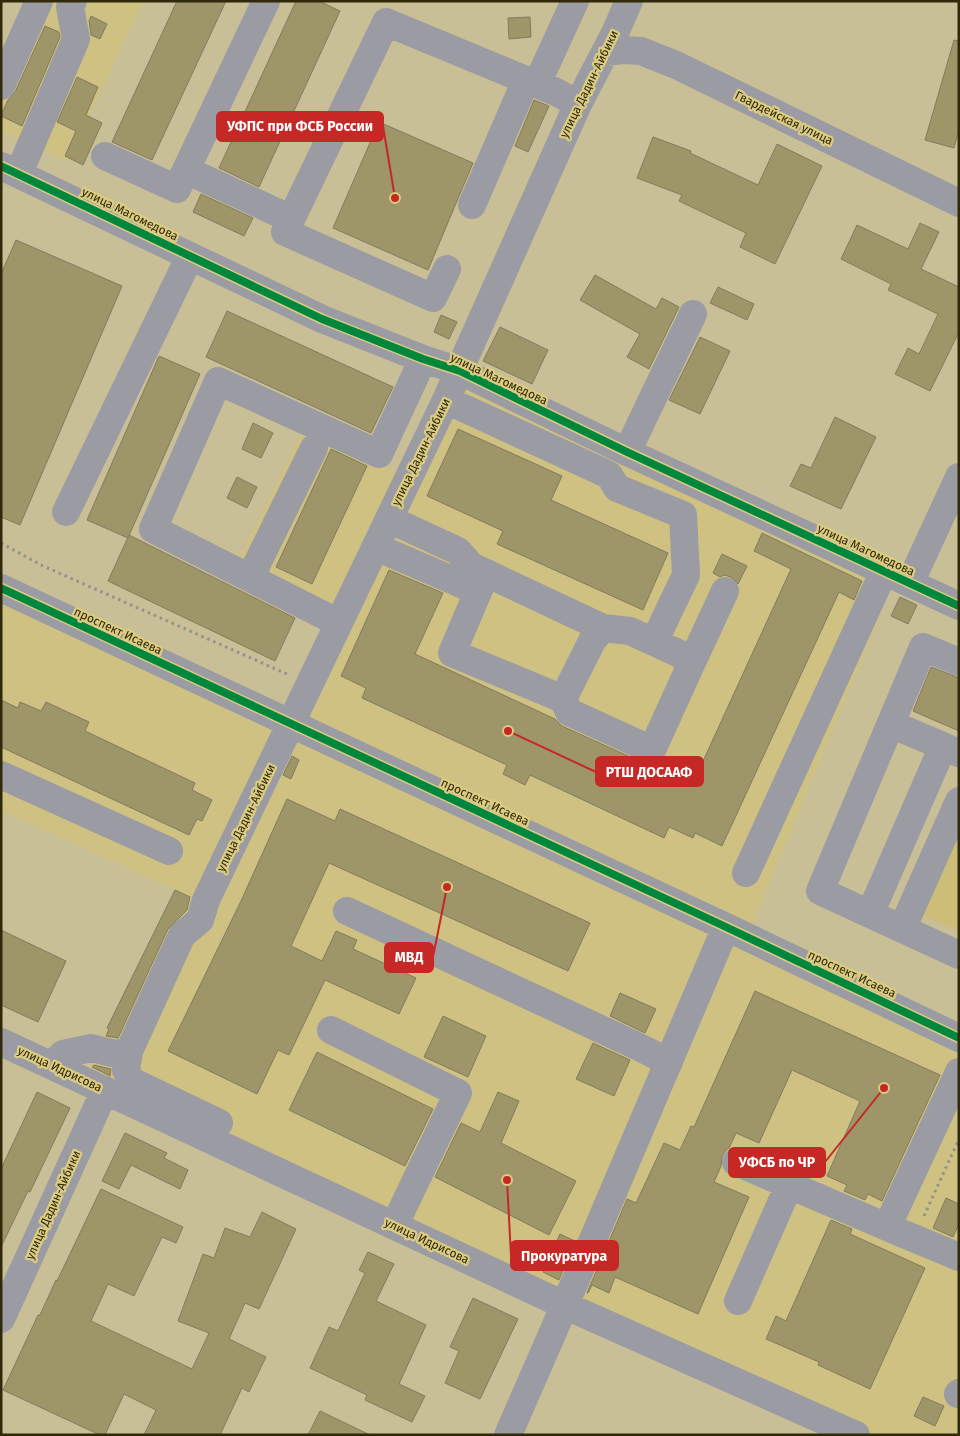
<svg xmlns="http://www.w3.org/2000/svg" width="960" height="1436" viewBox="0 0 960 1436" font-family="'Fira Sans',sans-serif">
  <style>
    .built { fill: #cfc181 }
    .green { fill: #ccbd79 }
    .building { fill: #9e9569; stroke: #827b5e }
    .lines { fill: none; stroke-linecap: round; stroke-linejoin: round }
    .path { stroke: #92918e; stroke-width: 3; stroke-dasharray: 2.5 4; stroke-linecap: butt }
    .minor { stroke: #9b9ba4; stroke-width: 28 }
    .cycleway-casing { stroke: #dccc82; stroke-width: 11 }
    .cycleway { stroke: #00873e; stroke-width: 8 }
    .labels { text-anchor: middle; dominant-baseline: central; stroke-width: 4.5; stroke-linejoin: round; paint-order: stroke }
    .street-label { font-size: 12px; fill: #2f2909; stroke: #dccc82 }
    .leader { fill: none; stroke: #c52825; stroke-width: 2 }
    .callout-dot { fill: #c52825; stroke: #dccc82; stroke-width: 2 }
    .callout { fill: #c52825; stroke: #c52825; stroke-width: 2 }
    .callout-label { font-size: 14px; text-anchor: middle; font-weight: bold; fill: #fff }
  </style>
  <rect width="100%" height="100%" fill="#c8bf96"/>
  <path class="built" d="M44,1h99l-75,161 -67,-31v-33z
    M451,370l439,221 -145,351 214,113v380h-107l-767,-350 12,-28 -11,-4 21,-25 68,-138 -174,-80v-236l288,136 41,-85 -98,-51 71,-145 98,46z"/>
  <path class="green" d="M959,815v117l-45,-21z"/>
  <path class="building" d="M177,1h49l-74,159 -40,-18z
    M296,1h23l21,10 -81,176 -40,-19z
    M91,16l16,8 -7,15 -9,-4 -2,-14z
    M530,17l1,20 -22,2 -1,-21z
    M45,26l14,6 1,5 -38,89 -21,-10v-1l7,-15 7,-8z
    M954,40l5,1v88l-5,19 -29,-8z
    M77,77l21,10 -12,28 16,8 -19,42 -18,-9 11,-25 -19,-9z
    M534,100l15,6 -21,46 -13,-6z
    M379,122l94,41 -45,107 -95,-42z
    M653,137l38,14 -1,2 68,32 19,-41 45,22 -47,98 -35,-17 6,-14 -67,-32 3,-6 -45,-17z
    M201,194l52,24 -9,18 -51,-24z
    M920,223l19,9 -18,37 38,18v45l-29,59 -35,-17 13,-26 11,6 19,-40 -50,-24 3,-6 -50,-25 16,-34 51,24z
    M16,240l106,46 -102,239 -19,-8v-243z
    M595,275l61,34 6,-11 17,9 -30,62 -22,-12 13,-23 -60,-34z
    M718,287l36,17 -7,16 -37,-17z
    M227,311l166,76 -22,46 -165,-76z
    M441,315l16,7 -8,17 -15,-7z
    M500,327l48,23 -16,34 -49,-23z
    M700,337l30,14 -30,63 -31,-14z
    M159,356l41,18 -72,164 -41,-18z
    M835,417l41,20 -35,72 -51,-23 11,-22 10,4z
    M253,423l20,10 -12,25 -19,-9z
    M458,429l104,47 -11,24 117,53 -25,57 -146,-66 6,-13 -76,-35z
    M331,449l36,17 -55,118 -36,-17z
    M237,477l20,10 -10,21 -20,-10z
    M762,533l100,48 -8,19 -15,-8 -117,254 -27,-13 -2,5 -24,-11 -5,11 -134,-63 -5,10 -22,-11 4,-9 -145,-67 4,-10 -25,-12 48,-106 54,23 -28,61 140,65 7,7 84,38 9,1 38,18 98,-214 -37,-18z
    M129,535l166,83 -20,43 -167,-80z
    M722,554l25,12 -9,18 -7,-7 -7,-2 -4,2 -7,-4z
    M900,597l17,8 -9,19 -17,-8z
    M931,667l28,11v53l-46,-20z
    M1,700l17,8 2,-6 21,9 5,-9 43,20 -4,9 110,52 -3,7 20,10 -10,21 -5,-2 -8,16 -188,-88z
    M292,756l7,4 -8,19 -8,-4z
    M287,799l48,22 5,-12 250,114 -22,48 -239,-108 -38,83 31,15 14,-30 21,9 -4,9 63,29 -17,36 -74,-34 -36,75 -11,-5 -21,44 -89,-43 73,-150z
    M175,890l15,7 -3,13 -19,19 -50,109 -12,-2 3,-7 -2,-1z
    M1,930l65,31 -28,61 -37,-17z
    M755,991l185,84 -58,126 -14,-7 -3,6 -21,-9 3,-6 -20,-9 33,-75 -68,-31 -33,73 -23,-10 -7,15 -3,2 -4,6 -1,10 -7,16 35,15 -51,117 -83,-37 -6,16 -17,-8 -4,8h-1l40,-94 9,4 28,-60 16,7 11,-24 3,1z
    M620,993l36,16 -11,24 -35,-17z
    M443,1016l43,20 -18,41 -44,-20z
    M593,1043l37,17 -16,36 -38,-17z
    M317,1052l116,57 -28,57 -116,-56z
    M94,1065l17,4 -1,7 -18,-9z
    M37,1092l33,16 -40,84 -2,-1 -27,56v-78z
    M498,1092l21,9 -18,42 75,38 -27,54 -114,-58 26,-54 19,9z
    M125,1133l42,20 -3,5 24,12 -8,19 -49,-24 -12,24 -17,-8z
    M101,1189l82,38 -7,16 -14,-6 -28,59 -26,-12 -17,37 101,48 17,-36 -31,-12 25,-67 11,4 11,-30 25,9 12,-25 34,17 -37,80 -14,-6 -16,36 37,18 -17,35 -7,-4 -22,47h-76l12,-25 -32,-16 -19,41h-5l-97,-45 35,-75h2l16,-35 1,1z
    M946,1198l13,6v20l-6,13 -20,-9z
    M831,1220l21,9 -2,5 75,34 -55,121 -52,-24 1,-3 -53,-23 10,-23 10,5z
    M560,1234l15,7 -16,39 -16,-8z
    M368,1252l26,12 -18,37 50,24 -27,59 26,12 -13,26 -47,-22 2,-5 -57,-27 19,-41 9,4 27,-58 -6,-3z
    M473,1298l45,21 -38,80 -35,-16 14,-32 -9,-4z
    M923,1397l21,9 -9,20 -21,-10z
    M320,1411l50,24h-62z"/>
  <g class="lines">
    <path class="path" d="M1,543l40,22 246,109
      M924,1216l35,-77"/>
    <path class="minor" d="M266,1l-80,169 105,49
      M575,1l-38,83 19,8 22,12
      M605,52l19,-2 17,1 35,14 283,138
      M1,86l38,-85
      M105,156l72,33 9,-19
      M1,166l321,153 101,40 37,12 167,81 332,154
      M19,173l57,-134 -6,-32 3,-6
      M472,205l54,-125 11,4
      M447,269l-14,29 -148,-66 101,-210 140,58
      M446,400l163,75 8,13 66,27 3,60 -32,67
      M627,452l66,-138
      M66,512l124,-256
      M389,519l69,32 13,15 132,62 27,3 63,29 -41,90 -83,-38 -6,-13
      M376,547l92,40 8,9
      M486,573l-34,80 111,46 29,-58 11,-13
      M250,578l64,-130
      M910,583l49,-106
      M1,588l725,339 233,111
      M339,623l-186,-94 65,-148 161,73 44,-95
      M693,660l32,-69
      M959,662l-36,-15 -103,244 139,64
      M891,724l68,29
      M1,775l168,76
      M746,873l133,-291 7,-11
      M347,911l290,135 32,16
      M870,914l73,-168
      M902,929l57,-128
      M331,1030l127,63 -64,133
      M1,1042l563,263 292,130
      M129,1051l-3,19 5,11 88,42
      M52,1065l11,-11 28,-6 25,6 13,-3 53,-116 18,-15 6,-20 240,-500 132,-296 37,-71 14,-32
      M959,1072l-72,155 72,30
      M736,1162l151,65
      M738,1301l51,-116
      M1,1319l104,-229
      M958,1394l1,-1
      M508,1435l69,-158 149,-350"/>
    <defs>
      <path id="cycleway" d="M1,166l321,153 101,40 37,12 167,81 332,154
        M1,588l725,339 233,111"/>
    </defs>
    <use href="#cycleway" class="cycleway-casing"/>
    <use href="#cycleway" class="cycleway"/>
  </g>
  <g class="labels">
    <g class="street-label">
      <text transform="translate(589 84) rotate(-64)">улица Дадин-Айбики</text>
      <text transform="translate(784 118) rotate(26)">Гвардейская улица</text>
      <text transform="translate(130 214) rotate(26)">улица Магомедова</text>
      <text transform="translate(499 379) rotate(25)">улица Магомедова</text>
      <text transform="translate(421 452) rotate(-64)">улица Дадин-Айбики</text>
      <text transform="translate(866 550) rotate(25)">улица Магомедова</text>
      <text transform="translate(118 631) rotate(25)">проспект Исаева</text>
      <text transform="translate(485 802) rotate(25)">проспект Исаева</text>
      <text transform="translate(246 818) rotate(-64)">улица Дадин-Айбики</text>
      <text transform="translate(852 974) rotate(25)">проспект Исаева</text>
      <text transform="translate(60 1069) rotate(25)">улица Идрисова</text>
      <text transform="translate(53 1205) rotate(-66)">улица Дадин-Айбики</text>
      <text transform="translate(427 1241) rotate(25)">улица Идрисова</text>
    </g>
  </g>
  <path class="leader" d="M395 198L383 126M508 731L596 772M447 887L433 957M884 1088L825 1162M507 1180L511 1256"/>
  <g class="callout-dot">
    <circle cx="395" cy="198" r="5"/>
    <circle cx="508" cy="731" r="5"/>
    <circle cx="447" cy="887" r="5"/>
    <circle cx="884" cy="1088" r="5"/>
    <circle cx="507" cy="1180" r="5"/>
  </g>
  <g class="callout">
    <rect x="217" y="112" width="166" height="29" rx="5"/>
    <rect x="596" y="757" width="107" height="29" rx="5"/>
    <rect x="385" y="943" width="48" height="29" rx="5"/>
    <rect x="729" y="1148" width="96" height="29" rx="5"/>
    <rect x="511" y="1241" width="107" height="29" rx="5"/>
  </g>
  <g class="callout-label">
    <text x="300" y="131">УФПС при ФСБ России</text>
    <text x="649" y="777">РТШ ДОСААФ</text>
    <text x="409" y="962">МВД</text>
    <text x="777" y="1167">УФСБ по ЧР</text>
    <text x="564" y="1261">Прокуратура</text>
  </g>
  <rect width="960" height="1436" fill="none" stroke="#2f2909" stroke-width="5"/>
</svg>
